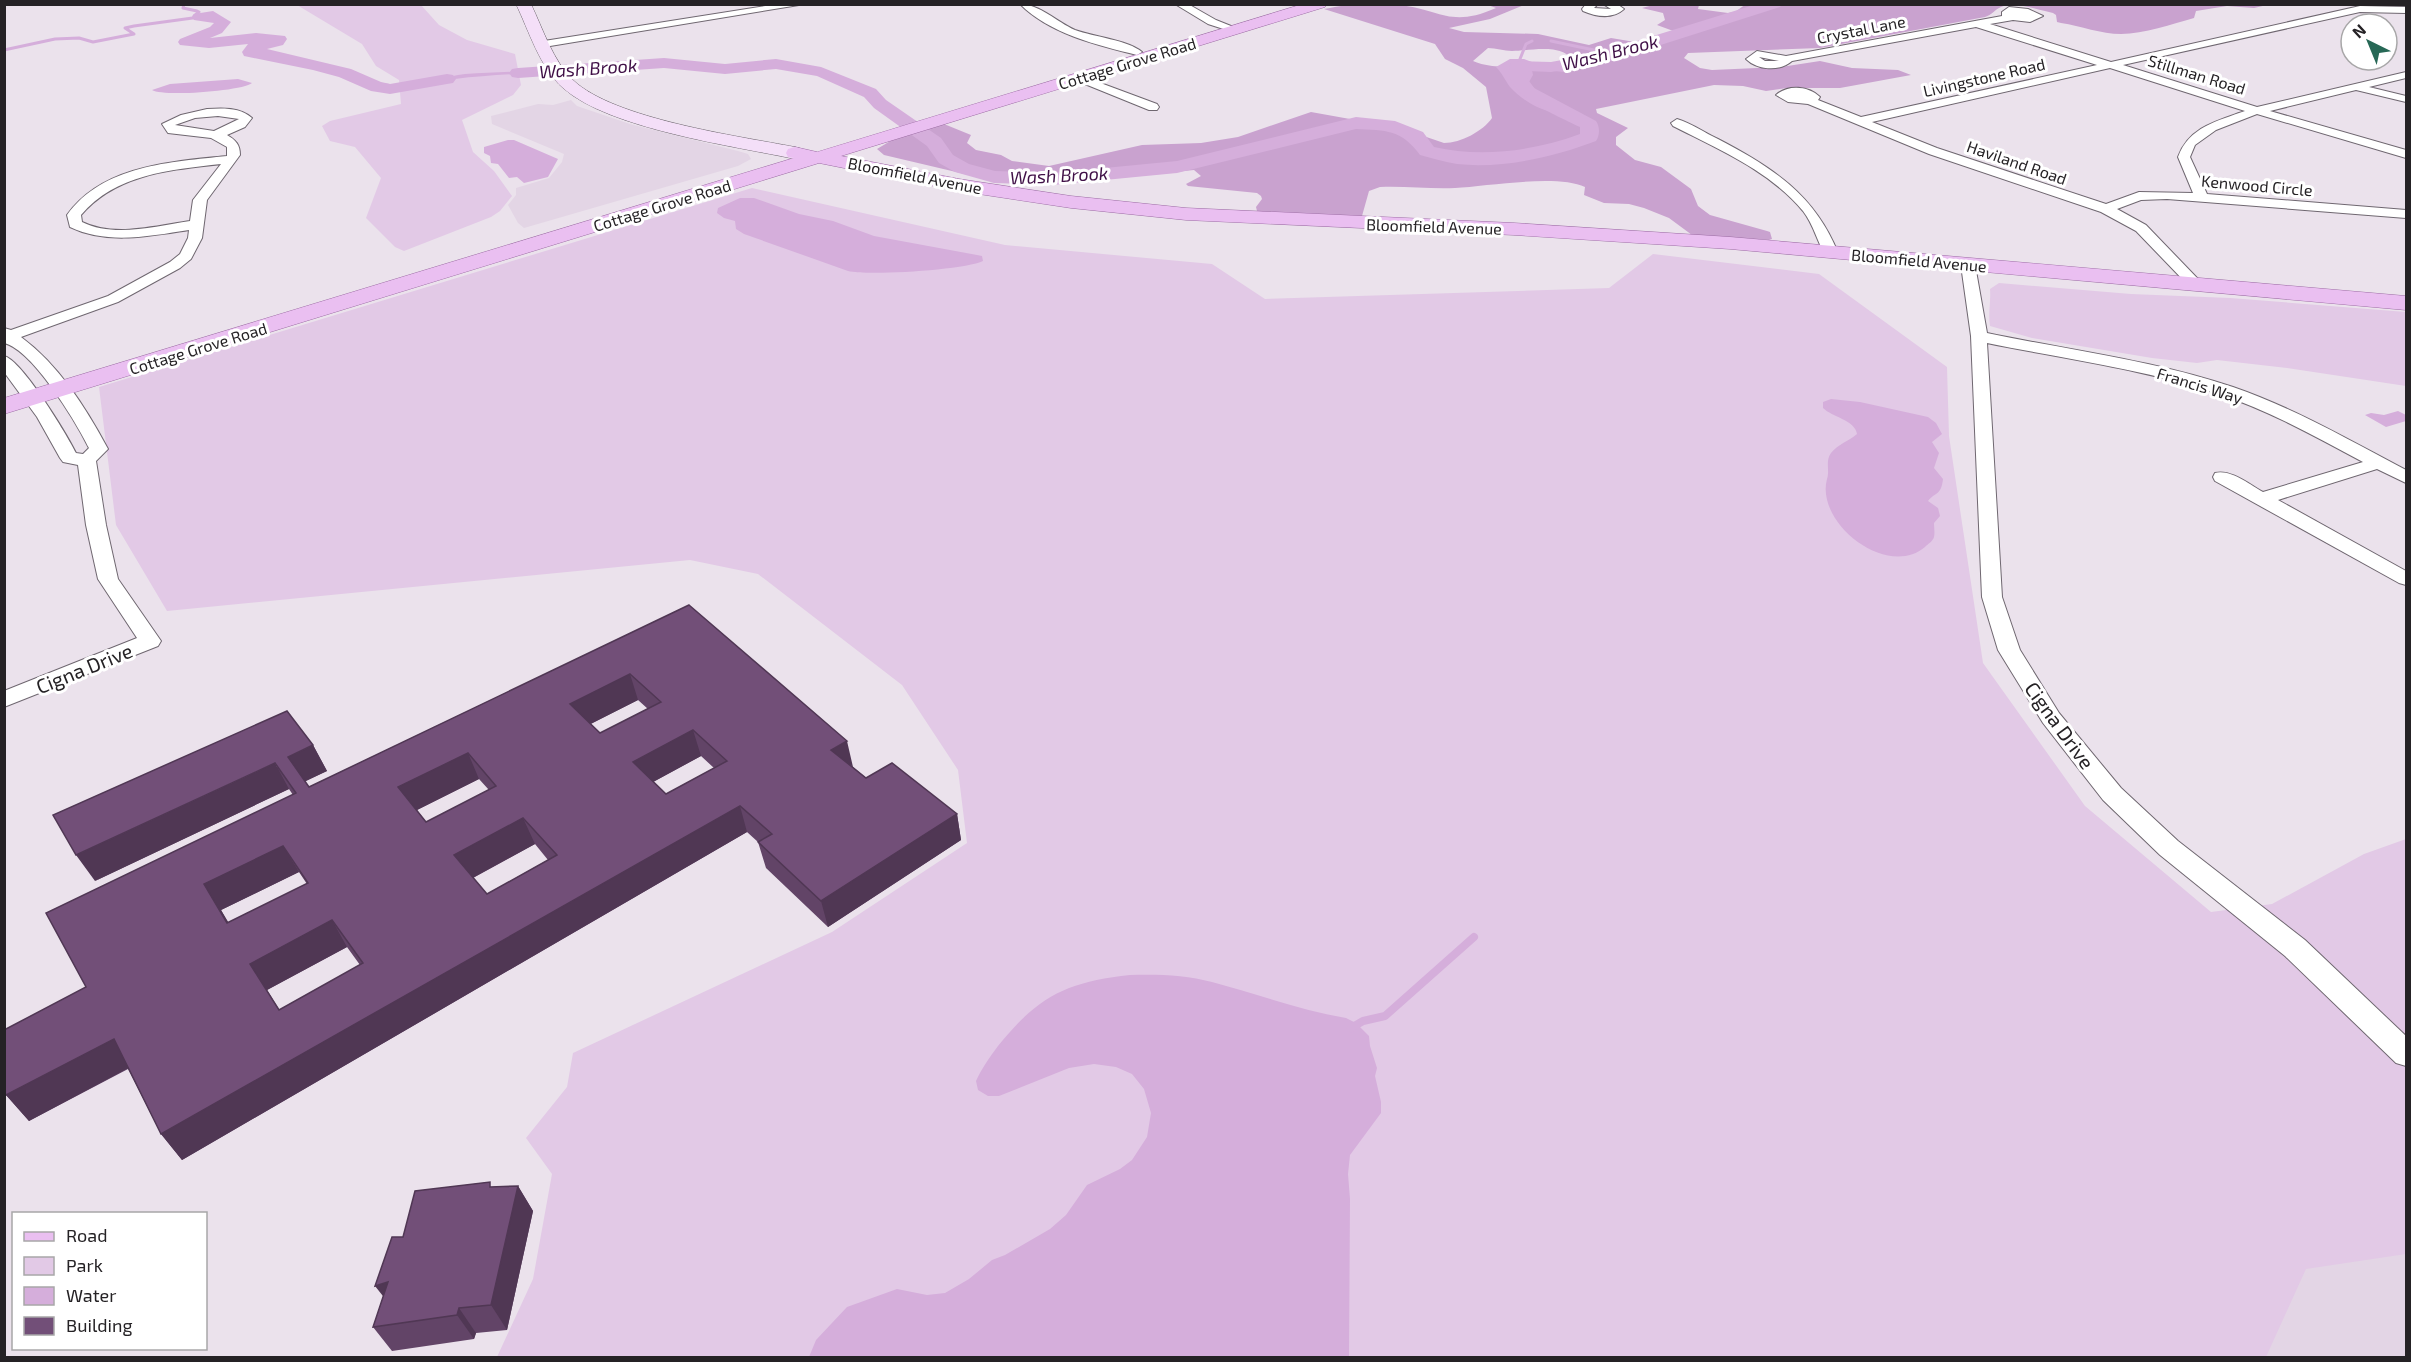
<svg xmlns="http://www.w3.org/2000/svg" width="2411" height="1362" viewBox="0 0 2411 1362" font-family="'Exo 2',sans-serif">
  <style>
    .built { fill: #e3d5e5 }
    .green { fill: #e2c9e6 }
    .forest { fill: #c9a2cf; fill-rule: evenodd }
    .water { fill: #d5aedb }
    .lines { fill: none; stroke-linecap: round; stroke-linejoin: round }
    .stream-far1 { stroke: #d5aedb; stroke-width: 3 }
    .stream { stroke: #d5aedb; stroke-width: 8 }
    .river { fill: #d5aedb; fill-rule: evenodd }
    .street-casing { stroke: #6f6770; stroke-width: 2 }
    .secondary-casing { stroke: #6f6770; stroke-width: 1 }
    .primary-casing { stroke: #9c6ca4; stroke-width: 1 }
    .street { fill: #fff; fill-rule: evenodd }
    .secondary { fill: #f4dff8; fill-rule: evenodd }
    .primary { fill: #eabff1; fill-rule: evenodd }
    .wall { fill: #624467; fill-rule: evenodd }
    .shaded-wall { fill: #503754 }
    .building { fill: #724f78; stroke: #503754; stroke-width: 1.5; fill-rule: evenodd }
    .labels { text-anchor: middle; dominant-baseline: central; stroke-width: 6; stroke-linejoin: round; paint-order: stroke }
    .far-street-label { font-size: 16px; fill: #252225; stroke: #fff }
    .far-water-label { font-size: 18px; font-style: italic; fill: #401047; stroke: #fff }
    .street-label { font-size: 20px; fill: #252225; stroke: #fff }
  </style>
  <rect width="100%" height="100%" fill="#ebe2ec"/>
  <path class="built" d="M571,100l6,6 53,18 108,27 10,3 3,5 -13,7 -214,62 -6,-5 -10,-18 8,-10v-7l33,-10 13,-16 2,-8 -72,-30 -1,-8 47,-12 15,1z
    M2406,1240v117l-191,1 56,-105z"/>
  <path class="green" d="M297,5h124l18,20 28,15 48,14 6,31 -8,10 -51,25 11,32 21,19 18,25 -12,15 -9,6 -87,34 -9,-4 -29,-29 15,-40 -26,-31 -25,-6 -8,-15 8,-5 71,-17 -2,-24 -23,-14 -14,-22z
    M752,188l253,57 207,19 53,35 344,-11 44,-34 166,20 128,93 2,69 34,227 102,143 126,106 61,-8 92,-50 42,-15v415l-100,15 -40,88h-1769l36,-78 19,-105 -26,-36 41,-51 6,-34 259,-121 135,-89 -9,-73 -56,-85 -144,-111 -68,-14 -523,51 -51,-86 -17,-138z
    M1999,283l132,11 99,4 176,14v74l-119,-18 -70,-8 -20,3 -45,-5 -120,-20 -42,-12c-2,-13 1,-24 0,-37z"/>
  <path class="forest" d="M1746,4l521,1 -13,3 -27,-2 -31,5 -2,7c-22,6 -50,16 -73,16 -20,0 -40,-8 -60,-11l-4,-1 -1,-7 -3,-2c-16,-3 -37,-12 -52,-6 -7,3 -9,8 -16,10l-165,31 -132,5 -4,5 16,10 12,2 69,-3 39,-6 32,7 46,2 13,5 -71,13h-53l-21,3 -23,-5 -29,-1 -118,24 1,4 31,15 -12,9v8l19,15 26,7 30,22 7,17 12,9 57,16 3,1 2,7 -3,1 -77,-5 -23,-17 -25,-10 -15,-4 -25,-1 -20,-8 1,-8c-27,-13 -98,-1 -130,1 -25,1 -50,-2 -75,-1l-11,4 -7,25 -2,1 -103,-6 -1,-4 6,-8 -1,-3 -4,-3 -69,-7 -2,-2 15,-8 -7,-6 -140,14 -30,1 -34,-5 -106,-25 -7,-6 15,-9 52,-16 27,11 -4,8 9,7 25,5 11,6 37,5 93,-21 59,-2 37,-6 73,-25 89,16 44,15c17,0 39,-12 48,-25l-6,-31 -23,-19 -18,-9 -10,-15 -111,-35c23,-5 52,-8 76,-4 41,5 51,23 96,3l-8,-3h36l-34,14 -41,9 15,4 74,2 51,11 22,-7 30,5 35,-11 -19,-7 8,-5 -2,-7 -21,-5 11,-3h46l-1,4 30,4 7,-1zM1488,48c8,0 16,3 24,3 17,0 54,-9 61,12 -22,4 -80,8 -100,-2z"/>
  <path class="water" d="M1510,59h14l13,5h23l10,5 -6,3 -30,-3 -2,1 1,5 -4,7 8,9 24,16 -1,3c-16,6 -40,-12 -50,-23 -5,-7 -8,-14 -14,-20z
    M549,67l3,5c-33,2 -65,3 -97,7 -36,5 -59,14 -96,4 15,-4 33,4 50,2 19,-1 37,-9 56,-11 28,-2 56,-1 84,-7z
    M238,79l14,4c-9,8 -89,14 -100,7l18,-6z
    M508,140h6l44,19 -10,18 -24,6 -7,-6 -8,1 -11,-14 -7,-1 -1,-7 -6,-3v-6z
    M740,198h14l45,16 34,7 41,15 103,19 5,1 1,5c-18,9 -115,15 -135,10l-104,-37 -8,-5 -1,-8 -11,-3 -7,-5 1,-5z
    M1831,399l29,3 68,15 8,6 6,11 -10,8 7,11 -5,15 9,11c-2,17 -7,12 -15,22l10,7 2,8 -6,7c0,4 1,10 0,14 -1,4 -6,7 -9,10 -38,32 -110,-24 -98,-68 3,-9 -2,-18 4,-26 7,-9 18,-12 26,-19 -2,-14 -25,-17 -34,-26v-6z
    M2398,411l8,4v6l-20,6 -21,-12 6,-2 13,2z
    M1130,975c27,-1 56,0 82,7 45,12 88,28 134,36l10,5 13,13 1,10 7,22 -2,8 6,26v11l-31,42 -2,19 2,25 -1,158h-540l7,-17 31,-33 50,-18 30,6 18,-2 24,-14 23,-19 13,-5 45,-26 16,-14 21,-30 33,-16 12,-9 15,-23 4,-24 -7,-24 -12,-15 -16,-7 -22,-3 -25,4 -70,28h-11l-10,-6 -2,-9c6,-13 13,-23 22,-35 40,-50 69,-64 132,-71z"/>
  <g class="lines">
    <path class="stream-far1" d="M1551,41l62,13
      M4,50l51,-11 24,-1 14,4 41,-8 -9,-6 9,-2 66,-9 -6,-1 5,-4 -2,-1 -14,-3 1,-4
      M1518,64l8,-20 6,-3"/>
    <path class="stream" d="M1351,1028l12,-7 22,-5 89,-79"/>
    <path class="river" d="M1757,4h25l-2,3 -176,56 -53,9 -24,-1v7l7,10 62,33c4,6 4,14 0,20 -42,16 -94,28 -139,23 -12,-2 -25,-6 -37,-9 -18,-25 -34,-25 -64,-26l-179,44 -124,12 -59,-2 -39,-11 -16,-9 -12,-17 -53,-38 -10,-11 -47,-21 -41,-7 -51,5 -61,-6 -146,10 -6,-1 -3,-4 3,-4 6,-1 146,-10 61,6 51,-5 45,8 55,22 10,11 55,38 12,17 16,9 26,7 58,2 124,-12 179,-44 39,4 28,11 11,15c47,11 100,4 146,-13v-7c-20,-10 -86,-36 -68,-66l39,1 44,-8z
      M213,11l18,11 -9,11 -12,5 46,-5 29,3 2,3 -4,6 -16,4 84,20 30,13 9,2 57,-10 6,1 3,4 -3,4 -6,1 -57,10 -19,-3 -32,-14 -26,-7 -69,-14 -2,-4 6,-8 -39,4 -29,-3 -2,-3 2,-3 30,-12 4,-4 -20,-3 -2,-3 2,-3z"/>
    <defs>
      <path id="street" d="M778,4h27l-261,43 -5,-3 5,-3z
        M1020,4c19,0 37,18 55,26 19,7 53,10 67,22l-5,3c-40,-10 -87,-21 -117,-51z
        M1175,4h13l28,16 25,10 -5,3 -28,-9z
        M1586,4h12l-4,4 17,1 -8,-5h14l7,5c-11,10 -27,8 -41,2l-1,-2z
        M2360,6l46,1v6l-46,-1 -237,53 134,42 149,-35v6l-37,9 37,9v6l-50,-12 -86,21 136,39v8l-149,-44 -41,16 -21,15 -5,12 17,37 199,16v8l-239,-19 -26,1 -24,9 29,16 53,55 3,3 -3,3h-10l-53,-55 -35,-19 -172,-58 -121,-50 -20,-2 -12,-7c12,-11 33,-9 44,2l-2,3 43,17 236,-52 -121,-38 -184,34c-12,11 -35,9 -46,-2l11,-8 29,5 216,-40v-4l7,-5 19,2 15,7 -13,6 -17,-2 -23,4 121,38zM1759,57l20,4h-14zM2110,68l135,43c-28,10 -56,16 -67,46l15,36 -54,-1 -33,12 -169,-56 -65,-26z
        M1079,75l78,29 2,3 -2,3h-8l-74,-30 -2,-2z
        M207,109c15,-1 33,-2 45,9l-7,9 -18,8c9,5 13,10 13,20l-33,45 -5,38 -11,21 -11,9 -62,34 -97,35c38,28 65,71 87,112l-12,12 10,64 12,54 43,62 -3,5 -154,61v-16l133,-53 -39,-59 -12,-54 -8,-60 -15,-3 -3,-4 -23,-41 -33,-45v-16c18,4 63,79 72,97l7,1 6,-6c-13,-26 -56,-98 -85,-105v-15l7,2 97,-34 62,-34 10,-8 8,-16 1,-8c-39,6 -82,15 -119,-3l-3,-12c36,-50 104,-53 160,-59v-9l-16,-9 -43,-5 -6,-9 19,-9zM218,116l21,3 -25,12 -39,-6 20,-7zM221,164l-28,36 -3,21c-34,5 -76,17 -108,1l-1,-7c35,-41 88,-45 140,-51z
        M1677,119c14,4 28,14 41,20 54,28 97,56 120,114l-2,3h-10c-9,-14 -12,-31 -23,-45 -33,-40 -85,-62 -130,-85l-2,-3z
        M1968,261l7,4 12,68c81,17 166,27 246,54 61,21 116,53 173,83v13l-29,-14 -99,31 128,71v14l-7,-2 -184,-102 -2,-4 2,-4c16,-4 35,12 48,19l100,-30c-47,-25 -93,-51 -144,-68 -75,-25 -154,-35 -232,-51l15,254 18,53 39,63 62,75 57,53 127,99 101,96v30l-10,-3 -111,-107 -125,-101 -57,-55 -60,-77 -45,-73 -16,-53 -11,-261 -10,-71z"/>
      <path id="secondary" d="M516,4h15c12,25 22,57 42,76 41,39 165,56 222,67l7,2 2,4 -2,4 -7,2c-61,-13 -186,-30 -232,-71 -23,-20 -34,-57 -47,-84z"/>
      <path id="primary" d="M1303,4h24l-2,3 -484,149 118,23 112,17 115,12 328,15 216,14 676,59v14l-676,-61 -216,-14 -328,-15 -115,-12 -112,-17 -140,-28 -815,251v-16l790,-240 -6,-1 -2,-4 2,-4 7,-2 22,5z"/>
    </defs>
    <use href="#street" class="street-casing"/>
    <use href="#secondary" class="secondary-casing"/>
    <use href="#primary" class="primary-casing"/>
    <use href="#street" class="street"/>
    <use href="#secondary" class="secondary"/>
    <use href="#primary" class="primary"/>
  </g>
  <path class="wall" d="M689,605l164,162 13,11 91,36 4,26 -133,87 -62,-59 -8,-26 -11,-10 -565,328 -21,-26 -33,-65 -99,52 -23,-26 80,-108 207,-192 -4,-6 -194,92 218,-136 14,26 -22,10 4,6zM638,700l10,9 -48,24 -10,-9zM701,756l13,12 -48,26 -13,-12zM479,779l10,11 -63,32 -9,-12zM535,844l13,16 -61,34 -14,-16zM299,872l8,12 -79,39 -7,-13zM347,947l13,18 -81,45 -12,-20z
    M518,1186l15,25 -26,119 -31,3 -2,6 -82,12 -19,-24 30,-90 90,-50z"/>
  <path class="shaded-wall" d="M630,674l8,26 -59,30 -9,-26z
    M693,730l8,26 -59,32 -9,-26z
    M847,741l6,26 -22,-17z
    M313,745l14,26 -25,12 -14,-26z
    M468,753l11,26 -68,34 -13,-26z
    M275,763l14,26 -194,92 -19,-26z
    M740,806l7,26 -565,328 -21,-26z
    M957,814l4,26 -133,87 -7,-26z
    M523,818l12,26 -68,37 -13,-26z
    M283,846l16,26 -78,38 24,40 -18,-27 -23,-39z
    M332,920l15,27 -80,43 29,46 -46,-72z
    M114,1039l20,26 -105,56 -23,-26z
    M518,1186l15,25 -26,119 -16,-25z
    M388,1282l6,28 -19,-24z
    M459,1308l17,25 -2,6 -17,-24z"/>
  <path class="building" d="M689,605l158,136 -16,9 35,28 26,-15 65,51 -136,87 -63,-59 14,-8 -32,-28 -579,328 -47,-95 -108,56 -2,-3v-62l82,-43 -40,-74 250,-120 -21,-30 -199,92 -23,-40 234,-104 26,34 -25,12 21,30zM630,674l31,28 -61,31 -30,-29zM693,730l34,31 -61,33 -33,-32zM468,753l28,33 -70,36 -28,-35zM523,818l34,37 -70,39 -33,-39zM283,846l25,37 -81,40 -23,-39zM332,920l31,43 -84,47 -29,-46z
    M490,1182v5l28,-1 -27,119 -32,3 -2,7 -84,12 15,-45 -13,4 17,-49h11l12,-46z"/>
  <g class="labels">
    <g class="far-street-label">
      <text transform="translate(1861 29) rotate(-11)">Crystal Lane</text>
      <text transform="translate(1127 63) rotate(-17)">Cottage Grove Road</text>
      <text transform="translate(2197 74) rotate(17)">Stillman Road</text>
      <text transform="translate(1984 77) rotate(-13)">Livingstone Road</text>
      <text transform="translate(2017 162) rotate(19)">Haviland Road</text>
      <text transform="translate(915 175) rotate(11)">Bloomfield Avenue</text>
      <text transform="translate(2257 185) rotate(5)">Kenwood Circle</text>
      <text transform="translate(662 205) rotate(-17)">Cottage Grove Road</text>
      <text transform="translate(1434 226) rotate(2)">Bloomfield Avenue</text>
      <text transform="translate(1919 260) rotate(5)">Bloomfield Avenue</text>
      <text transform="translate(198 348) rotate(-17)">Cottage Grove Road</text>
      <text transform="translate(2200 385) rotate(17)">Francis Way</text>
    </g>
    <g class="far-water-label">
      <text transform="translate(1610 52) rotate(-14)">Wash Brook</text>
      <text transform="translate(588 68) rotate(-4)">Wash Brook</text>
      <text transform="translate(1059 175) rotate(-3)">Wash Brook</text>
    </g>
    <g class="street-label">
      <text transform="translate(84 668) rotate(-22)">Cigna Drive</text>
      <text transform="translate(2060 725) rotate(54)">Cigna Drive</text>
    </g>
  </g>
  <rect width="2411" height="1362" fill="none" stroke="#252225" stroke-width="12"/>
  <rect x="12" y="1212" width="195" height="138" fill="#ffffff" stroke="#a8a7a8" stroke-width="1.5"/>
  <rect x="24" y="1232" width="30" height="9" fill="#eabff1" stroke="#a8a7a8" stroke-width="1.5"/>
  <text x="66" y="1242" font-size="18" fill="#252225">Road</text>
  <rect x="24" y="1257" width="30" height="18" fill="#e2c9e6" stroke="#a8a7a8" stroke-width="1.5"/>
  <text x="66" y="1272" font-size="18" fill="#252225">Park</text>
  <rect x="24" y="1287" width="30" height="18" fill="#d5aedb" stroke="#a8a7a8" stroke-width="1.5"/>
  <text x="66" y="1302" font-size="18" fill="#252225">Water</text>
  <rect x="24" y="1317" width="30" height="18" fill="#724f78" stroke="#a8a7a8" stroke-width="1.5"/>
  <text x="66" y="1332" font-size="18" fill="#252225">Building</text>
  <g transform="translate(2369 42) rotate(317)"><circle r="28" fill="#ffffff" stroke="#a8a7a8" stroke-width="1.5"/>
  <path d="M0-4.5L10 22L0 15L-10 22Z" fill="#276856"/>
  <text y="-9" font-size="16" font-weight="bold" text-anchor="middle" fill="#252225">N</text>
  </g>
</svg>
